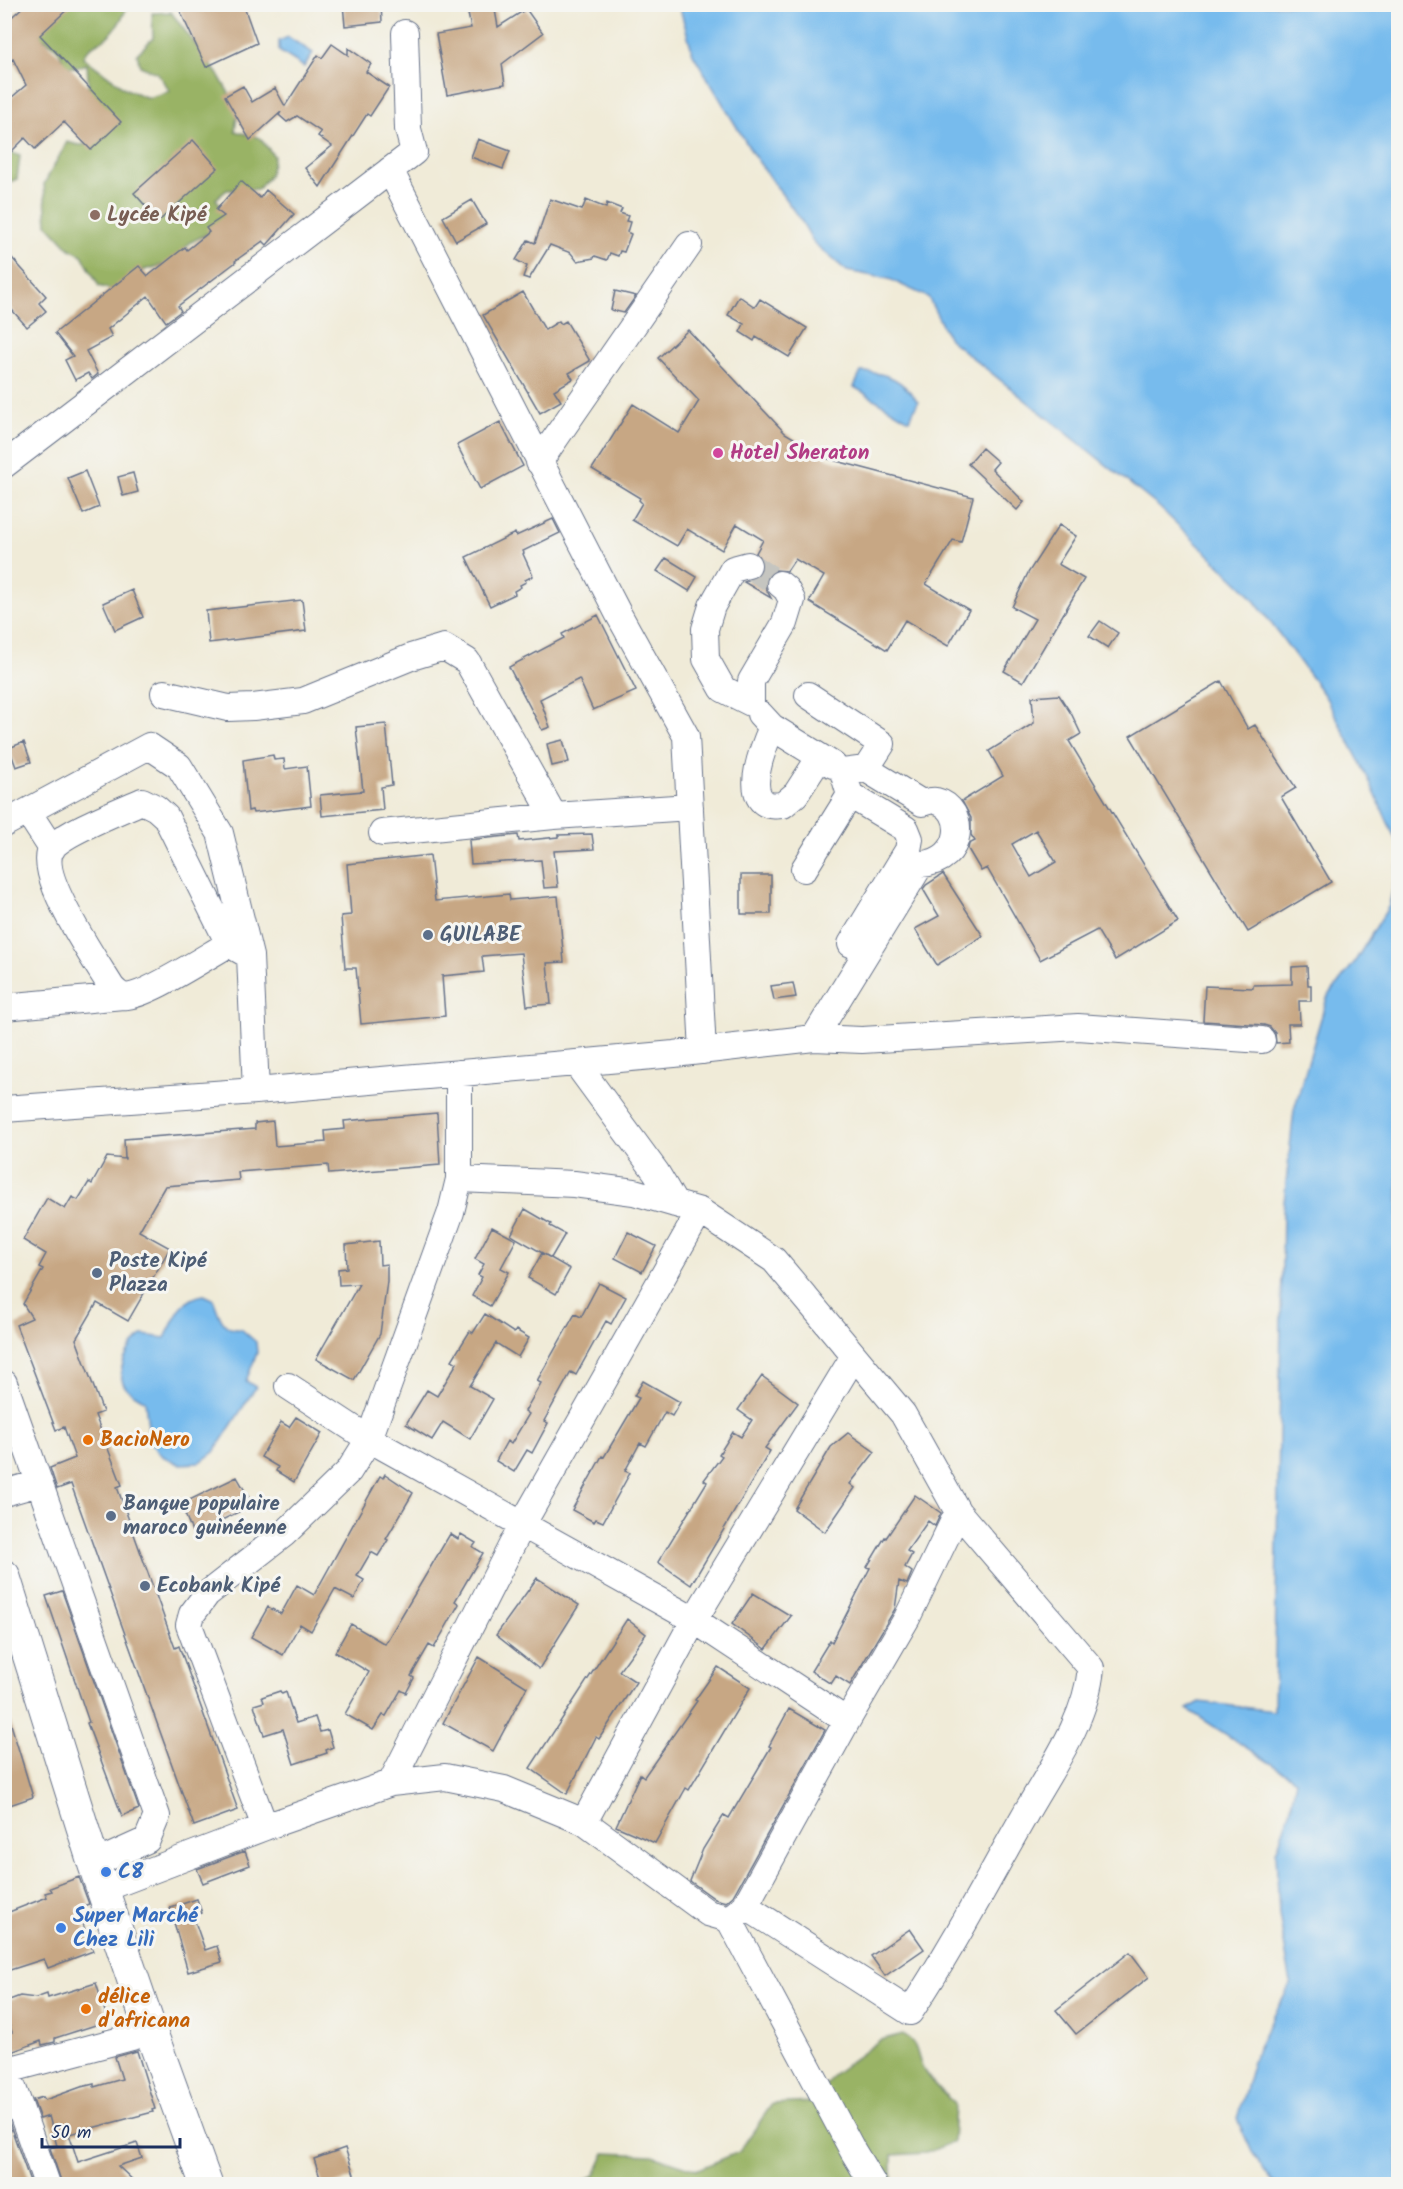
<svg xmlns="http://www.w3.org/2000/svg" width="1403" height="2189" viewBox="0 0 1403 2189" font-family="Kalam,sans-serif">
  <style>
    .forest { fill: #99b365; stroke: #5a7162; stroke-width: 1.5 }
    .water { fill: #77bbed; stroke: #4975a6; stroke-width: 1.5 }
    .building { fill: #c7a784; fill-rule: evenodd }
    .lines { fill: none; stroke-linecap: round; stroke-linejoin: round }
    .minor-tunnel { stroke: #c5c5c0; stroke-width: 26; stroke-dasharray: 26 13; stroke-linecap: butt }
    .minor-casing { stroke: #667189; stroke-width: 28 }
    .major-casing { stroke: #667189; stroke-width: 34 }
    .minor { stroke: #fff; stroke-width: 26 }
    .major { stroke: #fff; stroke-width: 32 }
    .education-dot { fill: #8d6e63; stroke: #f6f6f2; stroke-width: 2 }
    .hotel-dot { fill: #d1479c; stroke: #f6f6f2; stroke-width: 2 }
    .service-dot { fill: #5c6f8a; stroke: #f6f6f2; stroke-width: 2 }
    .food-dot { fill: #e8710a; stroke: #f6f6f2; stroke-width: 2 }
    .shop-dot { fill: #3f7fe0; stroke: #f6f6f2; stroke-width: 2 }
    .labels { text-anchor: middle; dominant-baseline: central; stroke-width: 6; stroke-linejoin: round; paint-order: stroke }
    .education-label { font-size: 21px; font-weight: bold; fill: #785e54; stroke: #f6f6f2; text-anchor: start }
    .hotel-label { font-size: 21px; font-weight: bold; fill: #b23c85; stroke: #f6f6f2; text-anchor: start }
    .service-label { font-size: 21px; font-weight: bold; fill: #4e5e75; stroke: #f6f6f2; text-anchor: start }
    .food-label { font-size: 21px; font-weight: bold; fill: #c56008; stroke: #f6f6f2; text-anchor: start }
    .shop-label { font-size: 21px; font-weight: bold; fill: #366cbe; stroke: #f6f6f2; text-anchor: start }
  </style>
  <rect width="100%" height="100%" fill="#f6f6f2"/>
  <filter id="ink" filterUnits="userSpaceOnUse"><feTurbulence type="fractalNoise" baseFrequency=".0167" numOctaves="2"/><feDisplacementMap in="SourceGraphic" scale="12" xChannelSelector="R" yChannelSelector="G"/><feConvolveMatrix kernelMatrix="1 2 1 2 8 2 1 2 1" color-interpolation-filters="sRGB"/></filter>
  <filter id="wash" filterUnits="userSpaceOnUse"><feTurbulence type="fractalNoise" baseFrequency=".008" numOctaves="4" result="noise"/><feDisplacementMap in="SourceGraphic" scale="24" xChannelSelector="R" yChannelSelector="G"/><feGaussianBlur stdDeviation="1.35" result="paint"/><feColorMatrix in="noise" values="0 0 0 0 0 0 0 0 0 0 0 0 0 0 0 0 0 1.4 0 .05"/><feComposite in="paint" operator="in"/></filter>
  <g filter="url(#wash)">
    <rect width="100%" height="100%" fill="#f0ebd8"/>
    <path class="forest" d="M49,5h79c-5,13 -11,24 -22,33 -11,8 -16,6 -23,19l43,32 22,9 22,-7 -13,-18 -17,-7 -3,-12 16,-16 -1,-25 19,-1 48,64 19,33 -3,22 25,7 14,18 -4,19 -12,14 -31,1 -11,9 11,16 -11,14 -25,13 -21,21 -33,9 -25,18 -13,-4 -17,-31 -12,-6 -23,-25 -3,-40 23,-42 12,3 13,-1 -5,-80 -9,3h-13c-6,-18 -7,-21 -25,-30l1,-14z
      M4,150l16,6 -3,23 -12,5z
      M903,2034c18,12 12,21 21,37 8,13 20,23 31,33l-2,38 -27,11 -34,2v29h-314l17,-9 10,-22 47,2 44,15 43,-18 33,-48 41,-2 21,-28 46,-34z"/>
    <path class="water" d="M679,5h719v840l-30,-67 -43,-82 -77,-104 -89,-85 -210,-168 -21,-42 -39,-18 -42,-8 -33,-28 -12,-21 -49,-68 -60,-100z
      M288,37l25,16 -9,14 -25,-16v-10z
      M861,372c26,0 42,8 57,30l-9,18 -55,-33z
      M1398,864v1320h-124l-22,-32 -15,-33 19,-68 35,-68 -12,-69 -3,-62 14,-41 6,-31 -109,-71 13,-7 74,9 9,-499 11,-102 33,-112 27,-35 35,-57z
      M204,1295l9,4c6,14 8,33 28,30l15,13 1,11 -11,28 10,6 -42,65 -15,11 -20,1 -17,-8 -12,-13 -5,-42c-5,-4 -12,-7 -17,-11 -16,-16 0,-44 15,-55l22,3c10,-19 16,-40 39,-43z"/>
    <g id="blocks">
      <path class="building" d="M26,4h47l-33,31 81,87 -30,28 -27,-28 -29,27 -10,-11 -21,21v-55l22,-19 -13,-26 -9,8v-43z
        M177,4h66l14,39 -51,24z
        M343,4h38l1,18 -37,4z
        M466,4h28l4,23 28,-18 17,24 -41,31 3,20 -58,11 -11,-61 35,-6z
        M332,44l16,11v-7l23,16 -5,8 23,15 -19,29 -3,-2 -47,73 -15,-19 27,-22 -14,-10 3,-4 -24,-16 -10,6 -8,-7 2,-3 -31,28 -25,-44 18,-10 9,16 23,-14 10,18 33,-51 4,3z
        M478,139l32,12 -7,18 -32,-12z
        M193,140l25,28 -59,53 -25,-28z
        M241,181l19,17 6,-8 28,24 -27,31 -4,-4 -28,20 1,1 -58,44 3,5 -15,11 -18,-26 -40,33 4,8 -26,14 12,23 -6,5 -4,-6 -13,7 -10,-20 8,-4 -18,-23 84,-67 9,10 37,-29 2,3 22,-18 -3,-4 18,-12 -8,-6z
        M550,199l32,11 4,-10 20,8 1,-5 15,6 -2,4 8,3 -2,5 4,1 -3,10 4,2 -7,18 -4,-1 -2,5 -8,-3 -3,7 -12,-4 -1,2 -17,3 -6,-8 -21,-8 -21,34 -6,-2 4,-11 -11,-6 12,-20 7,3z
        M472,200l14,24 -30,17 -13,-24z
        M4,249l42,47 -7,7 7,8 -19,16 -23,-26z
        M615,291l21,5 -12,17 -13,-3z
        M523,292l22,38 14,-9 2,3 5,-3 24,40 -21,12 4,6 -19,11 7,11 -21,12 -57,-98z
        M739,296l16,11 5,-8 47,29 -18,29 -33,-20 -2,4 -14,-9 4,-8 -16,-9z
        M688,330l97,103 44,26 144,38 -12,45 -8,-2 -27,44 43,26 -21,36 -43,-26 -18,30 -78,-48 15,-26 -29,-17 -8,12 -12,-1 -7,5 -3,6 1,8 5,9 -27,-16 14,-6 4,-7v-8l-6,-8 7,-13 -26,-16 -15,26 -35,-21 -10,17 -45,-26 10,-17 -3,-3 1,-2 -48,-29 41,-65 46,29 20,-32 -41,-43z
        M500,422l23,44 -43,23 -23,-44z
        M982,448l16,14 -6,7 32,33 -7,8 -49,-46z
        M85,471l14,36 -16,7 -15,-36z
        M133,473l5,19 -15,4 -5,-19z
        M553,519l7,14 -37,18 1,2 -1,1 10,22 -8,4 1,2 -6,3 1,2 -7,4 1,3 -25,12 -24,-49 49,-24 1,3z
        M1059,525l17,11 -18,28 26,15 -61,103 -19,-11 31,-52 -23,-12 16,-34z
        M666,558l31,19 -8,14 -32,-20z
        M132,590l11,27 -28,13 -12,-27z
        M302,600l4,31 -97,12 -3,-32z
        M598,615l38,76 -43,19 -14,-31 -39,20 10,28 -8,3 -33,-63 55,-29 -2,-4z
        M1100,621l18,12 -10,15 -19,-12z
        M1221,681l27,48 7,-4 41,63 -15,9 50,85 -83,50 -118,-196z
        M1059,695l13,20 9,19 -12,7 109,180 -63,39 -18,-30 -57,30 -53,-92 -6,3 -13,-22 1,-5 6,-3 -4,-6v-17l-9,-17 41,-25 -14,-25 45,-28 -2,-26zM1036,830l20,32 -25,15 -19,-33z
        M386,724l6,61 -11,2 2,23 -61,6 -2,-21 43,-4 -7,-64z
        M563,740l6,22 -17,4 -5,-22z
        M24,742l7,20 -15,5 -7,-19z
        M273,755l1,5 10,-1 1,10 22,-3 4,40 -58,7 -1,-3 -4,1 -5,-51z
        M592,834l2,15 -40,2 4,36 -14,1 -3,-28 -70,4 -2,-24 49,-5 1,6 39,-4v-2z
        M430,855l5,46 74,-7 1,6 48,-4 6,66 -17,1 4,41 -24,2 -6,-53 -39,3 2,16 -42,4 3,40 -84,8 -5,-56h-11l-4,-52 10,-1 -4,-51z
        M943,874l40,62 -46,29 -22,-36 24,-13 -16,-27 3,-4z
        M741,875h30v39h-30z
        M1307,966l1,19h3v16h-12l1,23h-12l1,18 -13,1 -1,-10 -5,-6 -6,-2 -61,-4 2,-35 48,2v-3l39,-1v-17z
        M793,983l3,14 -22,3 -3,-14z
        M437,1113l3,52 -111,9 -1,-9 -90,7 1,8 -74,6 -26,45 31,17 -42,73 -31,-18 -21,36 27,73 -8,3 27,70 -5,2 58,161 4,-2 59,164 -44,16 -123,-342 -14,5 -7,-21 25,-10 -11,-31 -8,3 -40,-105 16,-7 -9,-14 20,-35 -4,-2 7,-13 -23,-14 24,-42 18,11 7,-12 6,3 11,-18 3,2 15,-27 18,2 -1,-20 131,-10v-6l18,-2 2,25 51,-4 -1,-11 20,-2 -1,-8z
        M525,1209l26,15 -1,2 15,8 -14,24 -40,-23z
        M492,1227l24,13 -15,28 8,4 -19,34 -18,-10 10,-19 -4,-2 6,-11 -9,-5z
        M628,1232l28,14 -14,26 -27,-14z
        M379,1241l1,24 7,-1v17l-7,53 -26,46 -38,-21 43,-75 -20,1 -1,-16 9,-1 -1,-23z
        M542,1253l28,16 -14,25 -28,-16z
        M599,1283l27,14 -15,27 -5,-3 -30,54 -5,-3 -27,49 4,2 -16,30 -5,-3 -13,22 -18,-11 11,-20 4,3 18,-30 -4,-3 16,-28 -4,-2 38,-67 6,3z
        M485,1314l29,19 2,-3 13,8 -11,19 -22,-14 -26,43 23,13 -23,40 -27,-17 -11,18 -26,-16 21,-34 10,6 20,-33 -5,-3 18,-29 3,2z
        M762,1376l36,27 -33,45 5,3 -79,134 -33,-23 49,-80 -3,-2 18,-24 -3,-2 14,-22 8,5 11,-17 -14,-10z
        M643,1381l37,21 -8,14 -7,-4 -19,34 -6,-3 -15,28 5,2 -27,49 -7,-3 -2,3 -22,-12 30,-54 2,1 35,-59 -5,-2z
        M296,1417l26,16 -28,49 -18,-11 2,-4 -17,-10 20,-35 8,5z
        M848,1433l27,19 -25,32 5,4 -30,44 -31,-23 37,-62z
        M385,1474l28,19 -27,46 2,1 -10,16 -7,-4 -14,24 7,4 -10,19 -19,-10 -24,42 -11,-7 -17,31 -32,-18 17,-30 13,7 16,-29 17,10 66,-119 3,2z
        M237,1477l16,28 -60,29 -12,-30z
        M915,1495l26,18 -6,13 -7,-5 -21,30 5,3 -7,13 7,5 -5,12 -8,-3 -4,28 -45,76 -14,-9 -5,8 -20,-13 19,-31 2,2 38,-74 -3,-1 18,-30 1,1z
        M450,1534l8,5 3,-5 15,9 -3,4 10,6 -28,48 4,3 -25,44 -5,-3 -18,31 3,2 -8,15 -5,-3 -15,26 -3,-1 -10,15 -28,-16 24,-42 -34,-20 16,-28 34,20z
        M537,1578l42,27 -40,64 -43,-34z
        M62,1591l77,218 -17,7 -35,-93 2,-1 -43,-126z
        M753,1593l38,23 -25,33 -34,-25z
        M627,1619l19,15 -27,37 17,11 -37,57 -3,-2 -29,57 -37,-26z
        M479,1657l48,30 -34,64 -50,-28z
        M718,1667l32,21 -61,102 -3,-2 -31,55 -39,-17 24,-52 4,3 53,-76 -2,-1z
        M280,1691l2,3 4,-2 10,31 19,-6 5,15 8,-2 5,17 -7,3 1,3 -33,11 -11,-35 -19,6 -10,-30 10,-3 -2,-5z
        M789,1709l36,21 -92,166 -7,6 -11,-3 -25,-18 13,-32 21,-34 5,3 42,-71 -2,-1z
        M7,1711l26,86 -29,10v-95z
        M245,1851l5,14 -47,18 -6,-14z
        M79,1877l10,27 -12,4 16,43 -45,17 -4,-9 -40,13v-58l43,-17 -2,-4 7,-2 -2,-3z
        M197,1899l5,14 -9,3 12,34 12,-4 5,16 -34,10 -18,-64z
        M910,1929l14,20 -39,27 -14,-20z
        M1130,1952l19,25 -73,57 -20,-24z
        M96,1983l12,38 -53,17v4l-13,3 -1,-4 -27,10 -2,-1 -6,-16 6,-2 -8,-20v-10l16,-6 16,2 11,-4 1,4z
        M137,2051l18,58 -3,1 1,2 -84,22 9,28 59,-19 5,15 -24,8 19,18h-75l-12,-36 7,-2 -8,-30 -9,3 -7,-19 10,-3 2,3 36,-13 13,-3v3l28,-8 -7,-22z
        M4,2111h1l26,73h-27z
        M345,2148l10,29 -21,7h-12l-8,-25z"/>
    </g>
  </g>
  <g filter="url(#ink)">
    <use href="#blocks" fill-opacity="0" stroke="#667189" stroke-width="1.5"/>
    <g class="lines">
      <path class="minor-tunnel" d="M748,565l32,19"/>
      <defs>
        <path id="minor" d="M390,170l229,445 67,121 17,315
          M539,462l150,-217
          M4,465l410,-313 -6,-23 -3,-96
          M748,565l-15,4 -21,37 -7,23 1,30 17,30 28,14v-22l34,-58 7,-23 -6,-11 -6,-5
          M164,693l64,15 25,-1 50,-6 108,-44 33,-10 23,14 87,155
          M760,714l12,13 61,38
          M772,727c-7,16 -30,69 -3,78 4,1 10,0 14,0l13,-11 24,-37
          M850,795l56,34 4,10 -2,11 -57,94
          M28,812l24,37
          M4,824l145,-78 30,20 41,67 30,123 6,135
          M382,833l172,-17 136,-9
          M804,869l46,-74 -7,-23 23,-3 16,-25 -74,-49
          M229,944l-63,-127 -10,-9 -14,-7c-20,9 -79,32 -90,47 -17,26 45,115 60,140 3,3 8,7 11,8 18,4 87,-42 106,-52l21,12
          M4,1007l119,-11
          M814,1038l107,-174c44,-2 46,-56 15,-63 -4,-1 -10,1 -14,2l-56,-34
          M576,1063l80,109 19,32
          M4,1109l252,-18 320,-28 98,-9 140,-16 48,2 216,-13 184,13
          M459,1179l115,5 60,8 66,19 74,49 129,154 55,98 -51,106 -60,103 -102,185 -16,13 -21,-6 -124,-91 -80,-33 -59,-12 -54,6 -126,44 -76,-202 3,-11 15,-20 77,-60 65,-63 20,-32 82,-227 8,-33v-106
          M4,1383l153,433 -10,24 -53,24
          M288,1386l81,53 325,181 153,101
          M4,1493l35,-10
          M391,1783l131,-258 178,-314
          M584,1822l110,-202 160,-264
          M103,1889l162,-62
          M745,1906l165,106c41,-62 76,-129 113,-194 26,-47 63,-96 68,-150l-133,-156
          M729,1919l124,232 20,33
          M4,2062l43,122
          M4,2071l147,-39"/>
        <path id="major" d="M4,1576l90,288 57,168 55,152"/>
      </defs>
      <use href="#minor" class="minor-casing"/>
      <use href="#major" class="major-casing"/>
      <use href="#minor" class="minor"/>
      <use href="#major" class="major"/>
    </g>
  </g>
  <circle class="education-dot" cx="95" cy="215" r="6"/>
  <circle class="hotel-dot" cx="718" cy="453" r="6"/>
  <g class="service-dot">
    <circle cx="428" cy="935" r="6"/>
    <circle cx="97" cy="1273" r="6"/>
    <circle cx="111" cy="1516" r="6"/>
    <circle cx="145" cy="1586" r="6"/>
  </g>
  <g class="food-dot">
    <circle cx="88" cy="1440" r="6"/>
    <circle cx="86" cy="2009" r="6"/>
  </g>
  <g class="shop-dot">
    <circle cx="106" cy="1872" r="6"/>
    <circle cx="61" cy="1928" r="6"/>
  </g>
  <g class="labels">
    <g class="education-label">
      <text x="107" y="215">Lycée Kipé</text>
    </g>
    <g class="hotel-label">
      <text x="730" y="453">Hotel Sheraton</text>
    </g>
    <g class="service-label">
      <text x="440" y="935">GUILABE</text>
      <text x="109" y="1261">Poste Kipé<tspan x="109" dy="24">Plazza</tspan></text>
      <text x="123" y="1504">Banque populaire<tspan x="123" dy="24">maroco guinéenne</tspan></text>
      <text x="157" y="1586">Ecobank Kipé</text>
    </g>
    <g class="food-label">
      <text x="100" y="1440">BacioNero</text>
      <text x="98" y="1997">délice<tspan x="98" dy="24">d'africana</tspan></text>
    </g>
    <g class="shop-label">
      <text x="118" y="1872">C8</text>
      <text x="73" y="1916">Super Marché<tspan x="73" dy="24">Chez Lili</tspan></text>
    </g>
  </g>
  <rect width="1403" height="2189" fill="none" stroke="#f6f6f2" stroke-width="24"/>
  <path d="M42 2138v9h138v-9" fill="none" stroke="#1b2f5e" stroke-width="3"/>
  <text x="51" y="2138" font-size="18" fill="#1b2f5e" stroke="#f6f6f2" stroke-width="4.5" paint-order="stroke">50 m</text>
</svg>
